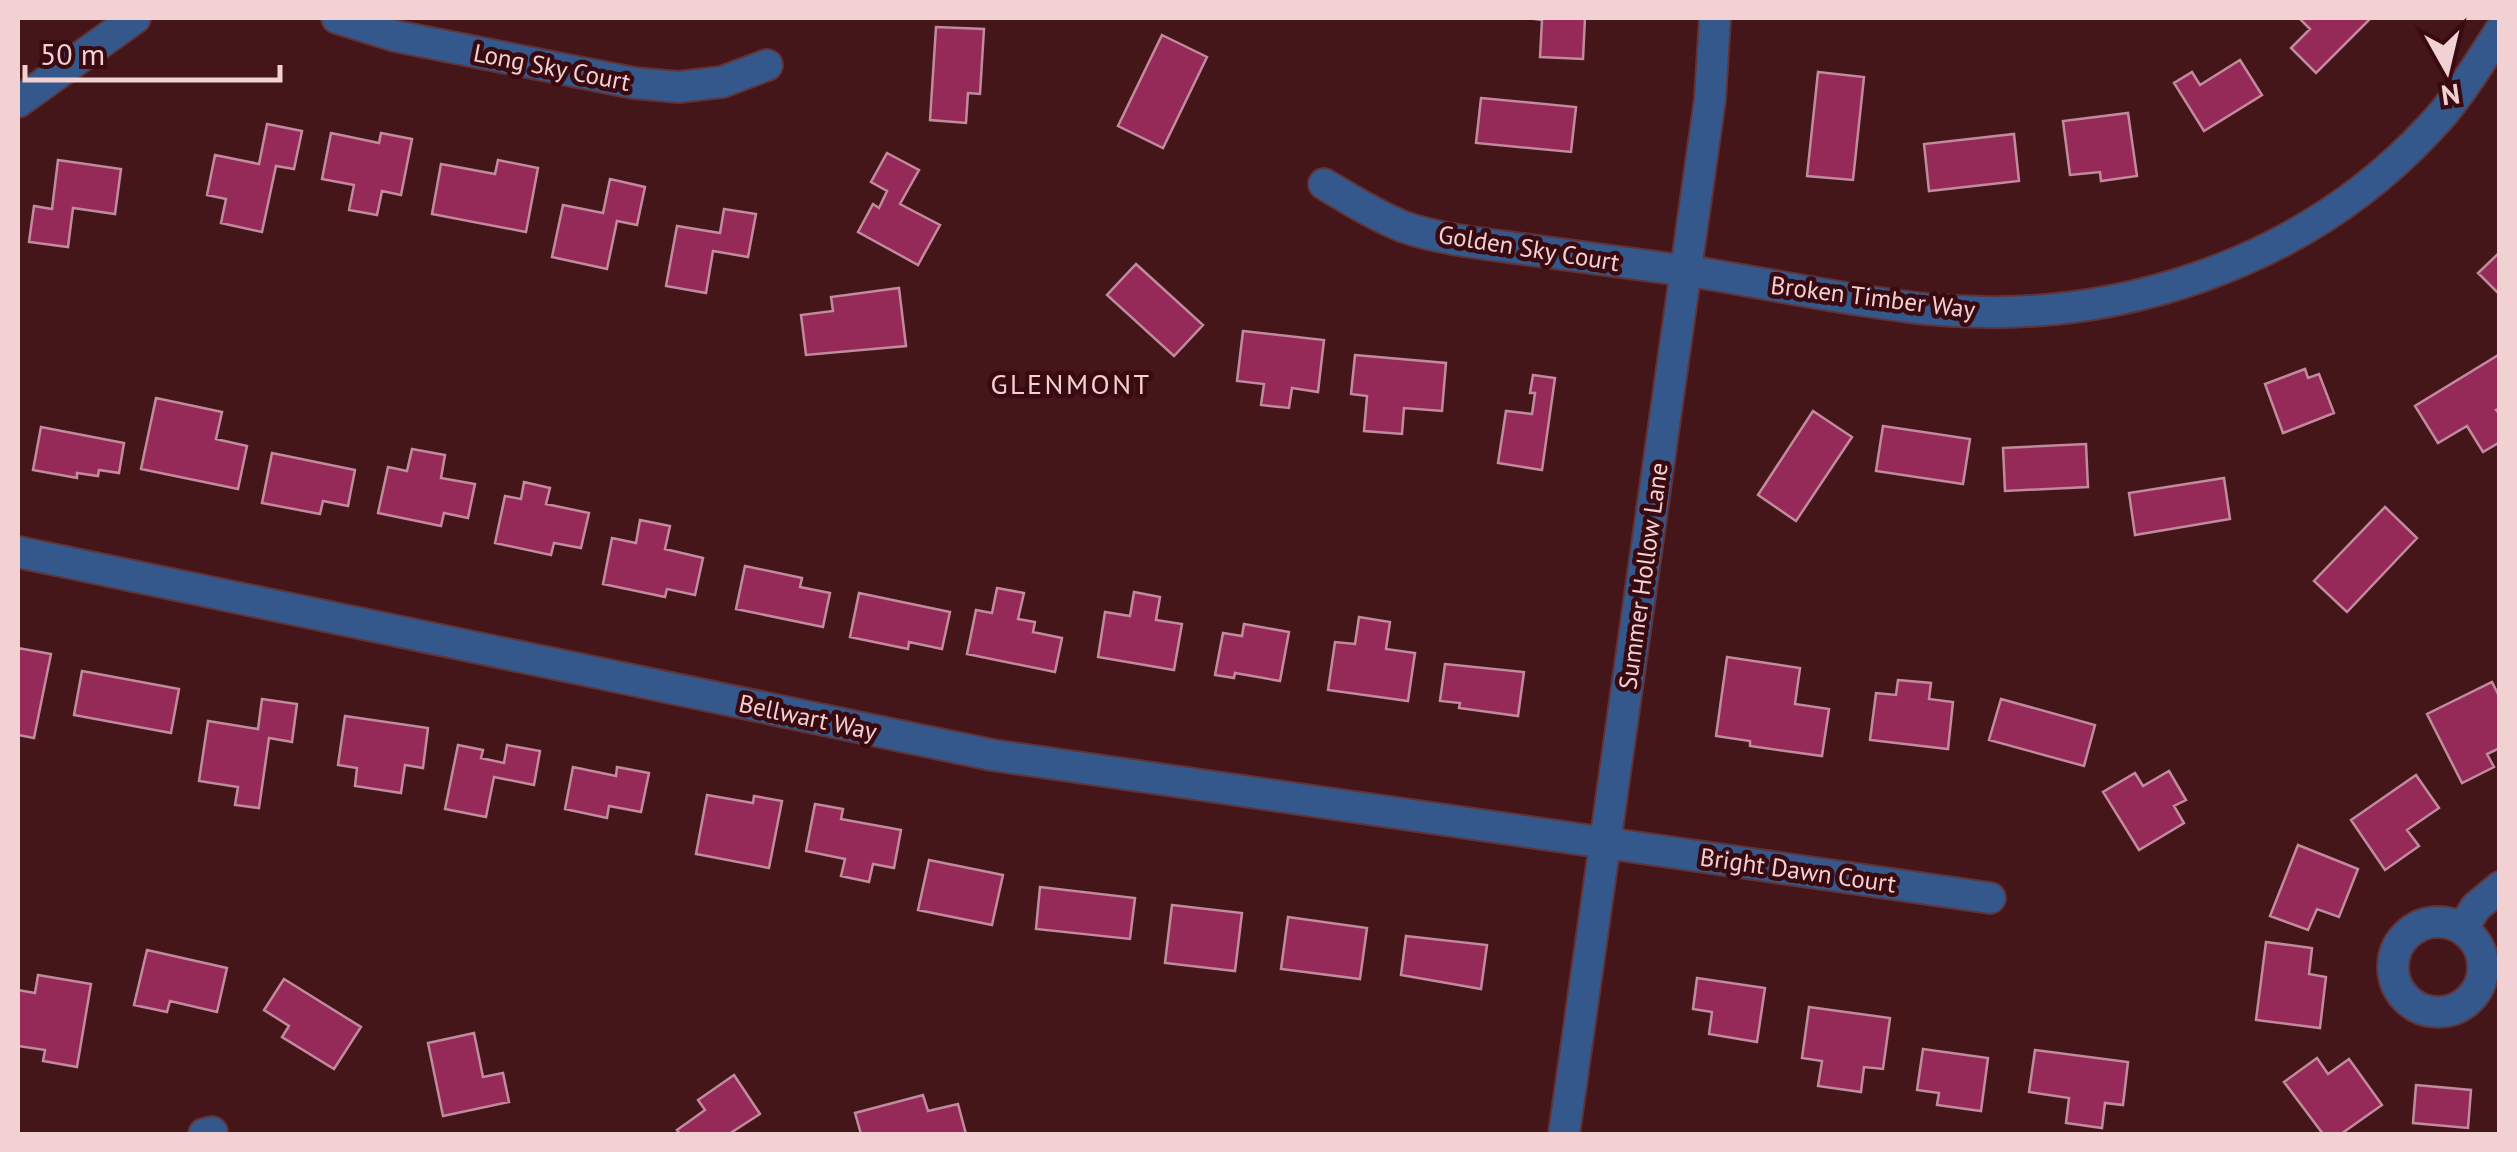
<svg xmlns="http://www.w3.org/2000/svg" width="2517" height="1152" viewBox="0 0 2517 1152" font-family="'PT Sans',sans-serif">
  <style>
    .building { fill: #952a59; stroke: #c28a9d; stroke-width: 2.5 }
    .lines { fill: none; stroke-linecap: round; stroke-linejoin: round }
    .minor-casing { stroke: #603337; stroke-width: 34 }
    .minor { stroke: #35588c; stroke-width: 30 }
    .labels { text-anchor: middle; dominant-baseline: central; stroke-width: 9; stroke-linejoin: round; paint-order: stroke }
    .street-label { font-size: 25px; fill: #f2d1d2; stroke: #390a10 }
    .neighbourhood-label { font-size: 28px; letter-spacing: 2.5px; fill: #f2d1d2; stroke: #390a10 }
  </style>
  <rect width="100%" height="100%" fill="#441519"/>
  <path class="building" d="M1528,18h57l-2,41 -43,-2 2,-37z
    M2299,18h70l1,1 -54,54 -25,-25 19,-19z
    M936,27l48,2 -4,65 -12,-1 -2,30 -36,-3z
    M1162,35l45,22 -44,91 -45,-22z
    M2240,60l22,35 -58,36 -30,-48 18,-11 8,13z
    M1818,72l46,5 -11,103 -46,-4z
    M1481,98l95,9 -5,45 -95,-9z
    M2128,113l9,63 -36,5 -1,-9 -30,3 -7,-54z
    M267,124l35,7 -8,38 -18,-3 -14,66 -41,-9 5,-24 -19,-4 8,-40 44,9z
    M331,133l48,10 2,-10 31,6 -11,56 -19,-4 -5,24 -28,-5 5,-25 -32,-6z
    M2014,134l5,47 -90,10 -5,-47z
    M887,153l32,17 -19,34 40,21 -22,40 -60,-33 15,-28 6,4 8,-17 -16,-9z
    M58,160l63,9 -6,45 -42,-6 -5,39 -39,-5 5,-36 18,3z
    M498,160l40,8 -12,64 -94,-18 9,-50 54,10z
    M610,179l35,8 -8,38 -20,-4 -10,48 -55,-12 11,-52 40,8z
    M724,209l32,5 -8,43 -35,-6 -7,42 -40,-7 11,-60 43,7z
    M2500,252v43l-22,-22z
    M1136,264l67,61 -29,31 -67,-61z
    M899,288l7,58 -100,9 -5,-40 32,-4 -2,-14z
    M1243,331l81,9 -6,52 -26,-4 -3,20 -28,-3 3,-21 -27,-3z
    M2500,354v54l-4,2 4,5v27l-17,10 -16,-26 -29,17 -23,-37z
    M1355,355l91,8 -4,48 -38,-3 -2,26 -38,-3 3,-35 -16,-2z
    M2305,369l3,9 11,-4 15,39 -51,20 -18,-49z
    M1533,375l22,3 -13,92 -44,-7 8,-52 26,3 3,-21h-5z
    M156,398l66,14 -6,27 31,7 -9,43 -97,-20z
    M1813,411l39,26 -56,84 -38,-26z
    M1883,426l87,13 -7,45 -87,-13z
    M41,427l83,16 -5,30 -20,-3 -1,6 -21,-3v5l-44,-8z
    M2086,444l2,43 -83,4 -2,-43z
    M412,449l33,6 -4,23 34,6 -7,34 -24,-5 -3,13 -63,-13 10,-46 19,4z
    M272,453l83,17 -7,36 -25,-5 -3,13 -58,-11z
    M2224,478l6,41 -95,16 -6,-42z
    M524,482l26,6 -4,16 43,9 -8,35 -27,-5 -3,12 -56,-12 10,-47 16,3z
    M2385,507l32,31 -70,74 -33,-31z
    M640,520l30,6 -5,23 38,9 -8,37 -28,-6 -2,8 -62,-13 9,-46 24,5z
    M745,566l57,12 -2,9 30,6 -7,34 -87,-18z
    M997,588l27,5 -6,26 17,3 -2,10 29,6 -7,34 -88,-18 9,-44 16,3z
    M1134,592l26,5 -4,23 26,4 -8,46 -76,-13 7,-45 25,4z
    M859,593l91,19 -8,37 -33,-7 -1,7 -58,-12z
    M1359,617l31,5 -4,27 29,4 -7,48 -80,-11 7,-48 20,2z
    M1244,624l45,8 -9,49 -45,-8 -1,5 -19,-3 8,-42 19,3z
    M18,648l33,6 -17,84 -16,-3z
    M1727,657l73,11 -5,36 34,5 -7,47 -72,-10v-5l-34,-5z
    M1445,664l79,8 -6,44 -59,-8 1,-5 -20,-2z
    M82,671l97,18 -8,44 -97,-18z
    M1898,680l33,3 -2,16 24,3 -5,47 -78,-9 6,-47 20,2z
    M2492,682l8,16v50l-13,6 7,13 -32,16 -35,-69z
    M262,699l35,5 -5,38 -23,-4 -10,70 -24,-3 3,-18 -39,-6 9,-60 50,8z
    M2001,699l94,26 -11,41 -95,-26z
    M345,716l83,12 -5,40 -18,-3 -4,28 -46,-7 2,-18 -19,-3z
    M458,745l25,5 -2,8 23,5 3,-18 33,6 -6,34 -40,-8 -8,40 -41,-8z
    M573,767l43,9 1,-9 32,6 -8,39 -32,-6 -2,12 -42,-9z
    M2169,771l17,29 -12,6 10,17 -45,27 -36,-58 32,-19 8,13z
    M2416,775l23,33 -32,22 12,16 -34,24 -34,-50z
    M707,795l46,8 1,-7 28,5 -13,67 -73,-14z
    M815,804l28,5 -2,10 60,11 -7,38 -21,-4 -4,18 -28,-6 4,-17 -39,-8z
    M2298,845l60,24 -19,48 -22,-8 -9,21 -38,-14z
    M929,860l74,15 -11,50 -74,-15z
    M1040,887l95,11 -5,41 -94,-10z
    M1172,905l70,8 -7,58 -70,-8z
    M1288,917l79,11 -7,51 -79,-10z
    M1406,936l81,9 -6,44 -80,-14z
    M2266,942l46,6 -3,26 17,3 -6,51 -64,-8z
    M147,950l80,18 -10,44 -47,-11 -3,11 -33,-7z
    M38,975l53,9 -14,83 -34,-6 2,-11 -27,-4v-56l17,3z
    M1697,978l68,10 -8,54 -48,-8 3,-22 -19,-3z
    M284,979l77,48 -27,42 -52,-32 7,-11 -25,-16z
    M1809,1007l81,11 -7,51 -19,-2 -3,25 -43,-6 4,-25 -20,-3z
    M474,1033l9,44 20,-4 6,29 -66,14 -15,-73z
    M1923,1049l65,9 -7,53 -44,-6 2,-12 -22,-3z
    M2035,1050l93,12 -5,43 -18,-2 -3,25 -36,-5 3,-25 -40,-6z
    M2317,1058l11,16 21,-15 33,46 -41,29h-18l-39,-52z
    M734,1075l26,39 -31,20h-49l-3,-4 28,-20 -7,-10z
    M2416,1085l55,5 -3,38 -55,-5z
    M923,1095l5,16 30,-7 8,30h-105l-6,-21z"/>
  <g class="lines">
    <defs>
      <path id="minor" d="M337,18l58,18 239,47 44,4 44,-5 45,-17
        M18,102l117,-84
        M1324,184c25,15 52,32 80,43 35,12 74,16 111,21 58,8 115,15 173,23 79,12 159,30 239,38 185,18 374,-43 502,-180 28,-29 49,-64 71,-98
        M18,552l974,203 998,143
        M2393 967a45 45 0 1 1 90 0a45 45 0 1 1-90 0Z
        M2462,929l14,-22 24,-20
        M204,1134l8,-2
        M1564,1134l146,-1035 5,-81"/>
    </defs>
    <use href="#minor" class="minor-casing"/>
    <use href="#minor" class="minor"/>
  </g>
  <g class="labels">
    <g class="street-label">
      <text transform="translate(552 67) rotate(11)">Long Sky Court</text>
      <text transform="translate(1529 248) rotate(9)">Golden Sky Court</text>
      <text transform="translate(1873 297) rotate(7)">Broken Timber Way</text>
      <text transform="translate(1643 576) rotate(-82)">Summer Hollow Lane</text>
      <text transform="translate(808 717) rotate(12)">Bellwart Way</text>
      <text transform="translate(1798 870) rotate(8)">Bright Dawn Court</text>
    </g>
    <g class="neighbourhood-label">
      <text x="1071" y="383">GLENMONT</text>
    </g>
  </g>
  <rect width="2517" height="1152" fill="none" stroke="#f2d1d2" stroke-width="40"/>
  <g transform="translate(2447 70) rotate(172)" stroke="#390a10" stroke-width="8" paint-order="stroke">
  <path d="M0-8L18 38L0 25L-18 38Z" fill="#f2d1d2"/>
  <text y="-15" font-size="28" font-weight="bold" text-anchor="middle" fill="#f2d1d2">N</text>
  </g>
  <path d="M25 65v15h255v-15" fill="none" stroke="#f2d1d2" stroke-width="5"/>
  <text x="40" y="65" font-size="30" fill="#f2d1d2" stroke="#390a10" stroke-width="8" paint-order="stroke">50 m</text>
</svg>
